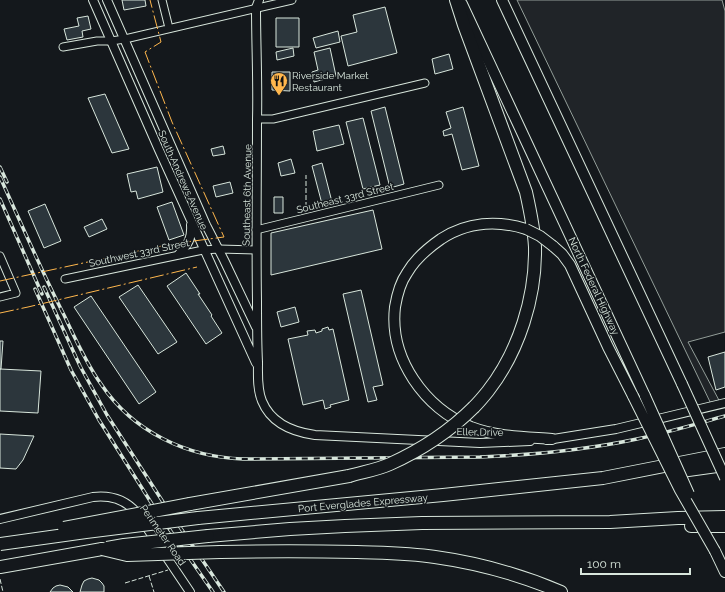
<svg xmlns="http://www.w3.org/2000/svg" width="725" height="592" viewBox="0 0 725 592" font-family="Raleway,sans-serif">
  <style>
    .green { fill: #202428; stroke: #939e99 }
    .building { fill: #2c363c; stroke: #d8e6dc }
    .lines { fill: none; stroke-linecap: round; stroke-linejoin: round }
    .minor-casing { stroke: #d8e6dc; stroke-width: 9 }
    .tertiary-casing { stroke: #d8e6dc; stroke-width: 10 }
    .primary-casing { stroke: #d8e6dc; stroke-width: 12 }
    .motorway-casing { stroke: #d8e6dc; stroke-width: 14 }
    .minor { stroke: #14181c; stroke-width: 7 }
    .tertiary { stroke: #14181c; stroke-width: 8 }
    .primary { stroke: #14181c; stroke-width: 10 }
    .motorway { stroke: #14181c; stroke-width: 12 }
    .rail-casing { stroke: #d8e6dc; stroke-width: 3.5 }
    .rail { stroke: #14181c; stroke-width: 2; stroke-dasharray: 6; stroke-linecap: butt }
    .primary-bridge-casing { stroke: #d8e6dc; stroke-width: 12; stroke-linecap: butt }
    .motorway-bridge-casing { stroke: #d8e6dc; stroke-width: 14; stroke-linecap: butt }
    .primary-bridge { stroke: #14181c; stroke-width: 10 }
    .motorway-bridge { stroke: #14181c; stroke-width: 12 }
    .fence { stroke: #d8e6dc; stroke-width: 1; stroke-dasharray: 5 2; stroke-linecap: butt }
    .power { stroke: #ffb74d; stroke-width: 1; stroke-dasharray: 14 3 2 3; stroke-linecap: butt }
    .labels { text-anchor: middle; dominant-baseline: central; stroke-width: 3; stroke-linejoin: round; paint-order: stroke }
    .poi-label { font-size: 10px; fill: #d8e6dc; stroke: #14181c; text-anchor: start }
    .street-label { font-size: 10px; fill: #d8e6dc; stroke: #14181c }
  </style>
  <rect width="100%" height="100%" fill="#14181c"/>
  <path class="green" d="M517,0h205l3,11v321l-37,10 33,62 -9,2z"/>
  <path class="building" d="M122,0h23l1,6 -22,4z
    M385,7l12,46 -49,13 -7,-30 16,-4 -4,-17z
    M88,16l3,13 -9,2 1,6 -16,3 -3,-11 15,-3 -2,-8z
    M276,18h23v29h-23z
    M338,31l2,11 -24,6 -3,-10z
    M293,48l1,8 -17,4 -1,-8z
    M330,48l6,28 -22,6 -2,-10 6,-2 -4,-18z
    M449,54l4,15 -18,5 -3,-15z
    M272,72h18v19l-18,-1z
    M105,94l24,55 -17,4 -24,-55z
    M385,107l19,77 -14,4 -19,-77z
    M463,107l16,59 -17,4 -10,-36 -8,2 -1,-5 8,-3 -5,-16z
    M363,118l17,67 -17,4 -17,-67z
    M339,125l5,19 -27,7 -4,-20z
    M223,146l2,8 -12,2 -2,-7z
    M291,159l4,14 -14,3 -3,-13z
    M322,163l10,39 -10,2 -10,-38z
    M157,167l6,25 -25,7 -2,-8 -5,1 -4,-18z
    M230,182l3,11 -17,4 -3,-11z
    M274,197h9v16h-9z
    M172,202l12,33 -15,5 -12,-33z
    M45,204l16,37 -17,7 -16,-37z
    M373,210l9,39 -111,26v-42z
    M102,219l5,10 -18,8 -5,-10z
    M186,273l14,21h-2l14,21 -1,1 11,17 -16,11 -39,-58z
    M138,285l39,57 -19,12 -39,-57z
    M361,290l22,95 -10,2 4,13 -9,2 -25,-108z
    M91,296l65,96 -17,12 -65,-97z
    M295,307l4,15 -18,5 -4,-15z
    M328,327l1,3 4,-1 16,71 -19,5 1,2 -6,2 -2,-9 -20,5 -15,-66 20,-4 -1,-4 8,-1 1,3 6,-2v-2z
    M0,341h3l-2,28h-1z
    M725,352v35l-9,3 -8,-33z
    M0,369l41,2 -3,42 -38,-2z
    M0,434l34,2 -11,24 -7,9 -16,-1z
    M92,578l7,2 3,3 2,3v6h-24l2,-7 2,-4 4,-2z
    M60,585l8,2 5,5h-23l3,-4 3,-2z"/>
  <g class="lines">
    <defs>
      <path id="minor" d="M162,0l7,28
        M63,47l34,-6h14l14,-2 167,-39
        M257,119h16l152,-36
        M256,230l183,-45
        M0,256l16,37 -16,4
        M65,279l138,-29 16,-1 37,1"/>
      <path id="tertiary" d="M93,0l66,150 97,213
        M107,0l99,225 18,35 32,67
        M259,0l-3,8c0,37 2,74 1,112 0,60 -1,121 0,181 0,21 0,41 1,61 0,13 -1,27 4,39 9,22 31,31 53,34l165,8 50,-2
        M179,254c9,-10 13,-15 12,-29
        M547,440l69,-11 109,-26
        M0,519l93,-22c17,-2 32,2 44,16l53,79"/>
      <path id="primary" d="M502,0l180,384
        M462,4l183,392
        M526,229c-29,-9 -59,-7 -85,10 -13,9 -26,20 -34,34 -7,10 -10,22 -12,34 -6,52 30,101 76,120 26,10 54,10 81,12
        M553,246l9,8 8,11 38,82 25,49
        M715,551l10,21"/>
      <path id="motorway" d="M456,0l8,25 62,167c4,18 8,36 9,55 1,50 -16,104 -47,144 -4,5 -9,11 -14,16
        M674,472l51,-7
        M190,504l159,-28
        M198,518l245,-23 160,-17 122,-24
        M691,526h34
        M208,536l82,-7 55,-3 77,-3 188,-1 68,-4 47,-1
        M220,552c46,-1 91,-1 137,0 26,1 52,1 78,5 43,6 86,18 126,35
        M0,567l102,-18"/>
    </defs>
    <use href="#minor" class="minor-casing"/>
    <use href="#tertiary" class="tertiary-casing"/>
    <use href="#primary" class="primary-casing"/>
    <use href="#motorway" class="motorway-casing"/>
    <use href="#minor" class="minor"/>
    <use href="#tertiary" class="tertiary"/>
    <use href="#primary" class="primary"/>
    <use href="#motorway" class="motorway"/>
    <defs>
      <path id="rail" d="M0,167l7,15
        M0,177c21,46 41,93 64,138 11,23 22,48 37,69 32,48 86,73 142,75l237,-2c52,-2 105,-7 157,-18 29,-6 59,-15 88,-23
        M0,199l42,95
        M44,287l36,79 27,49 56,87 61,90
        M35,289l36,81 28,50 53,84 61,88"/>
    </defs>
    <use href="#rail" class="rail-casing"/>
    <use href="#rail" class="rail"/>
    <defs>
      <path id="primary-bridge" d="M526,229l14,7 13,10
        M682,384l43,94
        M633,396l47,94 35,61
        M645,396l44,98"/>
      <path id="motorway-bridge" d="M349,476c13,-4 28,-6 41,-12 31,-14 60,-33 84,-57
        M64,528l126,-24
        M0,544l86,-12 112,-14
        M107,548l17,-3 84,-9
        M102,549l25,6 93,-3"/>
    </defs>
    <use href="#primary-bridge" class="primary-bridge-casing"/>
    <use href="#motorway-bridge" class="motorway-bridge-casing"/>
    <use href="#primary-bridge" class="primary-bridge"/>
    <use href="#motorway-bridge" class="motorway-bridge"/>
    <path class="fence" d="M306,207v-32
      M149,576l5,16
      M0,579l3,13
      M125,583l43,-13"/>
    <path class="power" d="M0,281l171,-37 53,-7 -52,-115 -27,-70 16,-10 -11,-42
      M0,313l28,-6 169,-40"/>
  </g>
  <defs>
    <symbol id="restaurant-pin" viewBox="-11 -11 22 30"><path d="M0 17L-7.5 6A9.5 9.5 0 1 1 7.5 6Z" fill="#ffb74d" stroke="#14181c"/><path d="M-5-6h1v4h1v-4h1v4h1v-4h1v5L-1.5 .5V6h-2V.5L-5-1ZM5-6V6H3V1.5H1.5Q1.5-4 5-6Z" fill="#111"/></symbol>
  </defs>
  <g fill-rule="evenodd">
    <use href="#restaurant-pin" x="269" y="71" width="20" height="27"/>
  </g>
  <g class="labels">
    <g class="poi-label">
      <text x="292" y="75">Riverside Market<tspan x="292" dy="12">Restaurant</tspan></text>
    </g>
    <g class="street-label">
      <text transform="translate(183 180) rotate(66)">South Andrews Avenue</text>
      <text transform="translate(247 195) rotate(-89)">Southeast 6th Avenue</text>
      <text transform="translate(345 198) rotate(-14)">Southeast 33rd Street</text>
      <text transform="translate(139 253) rotate(-12)">Southwest 33rd Street</text>
      <text transform="translate(594 286) rotate(65)">North Federal Highway</text>
      <text transform="translate(480 432) rotate(1)">Eller Drive</text>
      <text transform="translate(363 503) rotate(-5)">Port Everglades Expressway</text>
      <text transform="translate(163 535) rotate(55)">Perimeter Road</text>
    </g>
  </g>
  <path d="M581 568v6h109v-6" fill="none" stroke="#d8e6dc" stroke-width="2"/>
  <text x="587" y="568" font-size="12" fill="#d8e6dc" stroke="#14181c" stroke-width="3" paint-order="stroke">100 m</text>
</svg>
